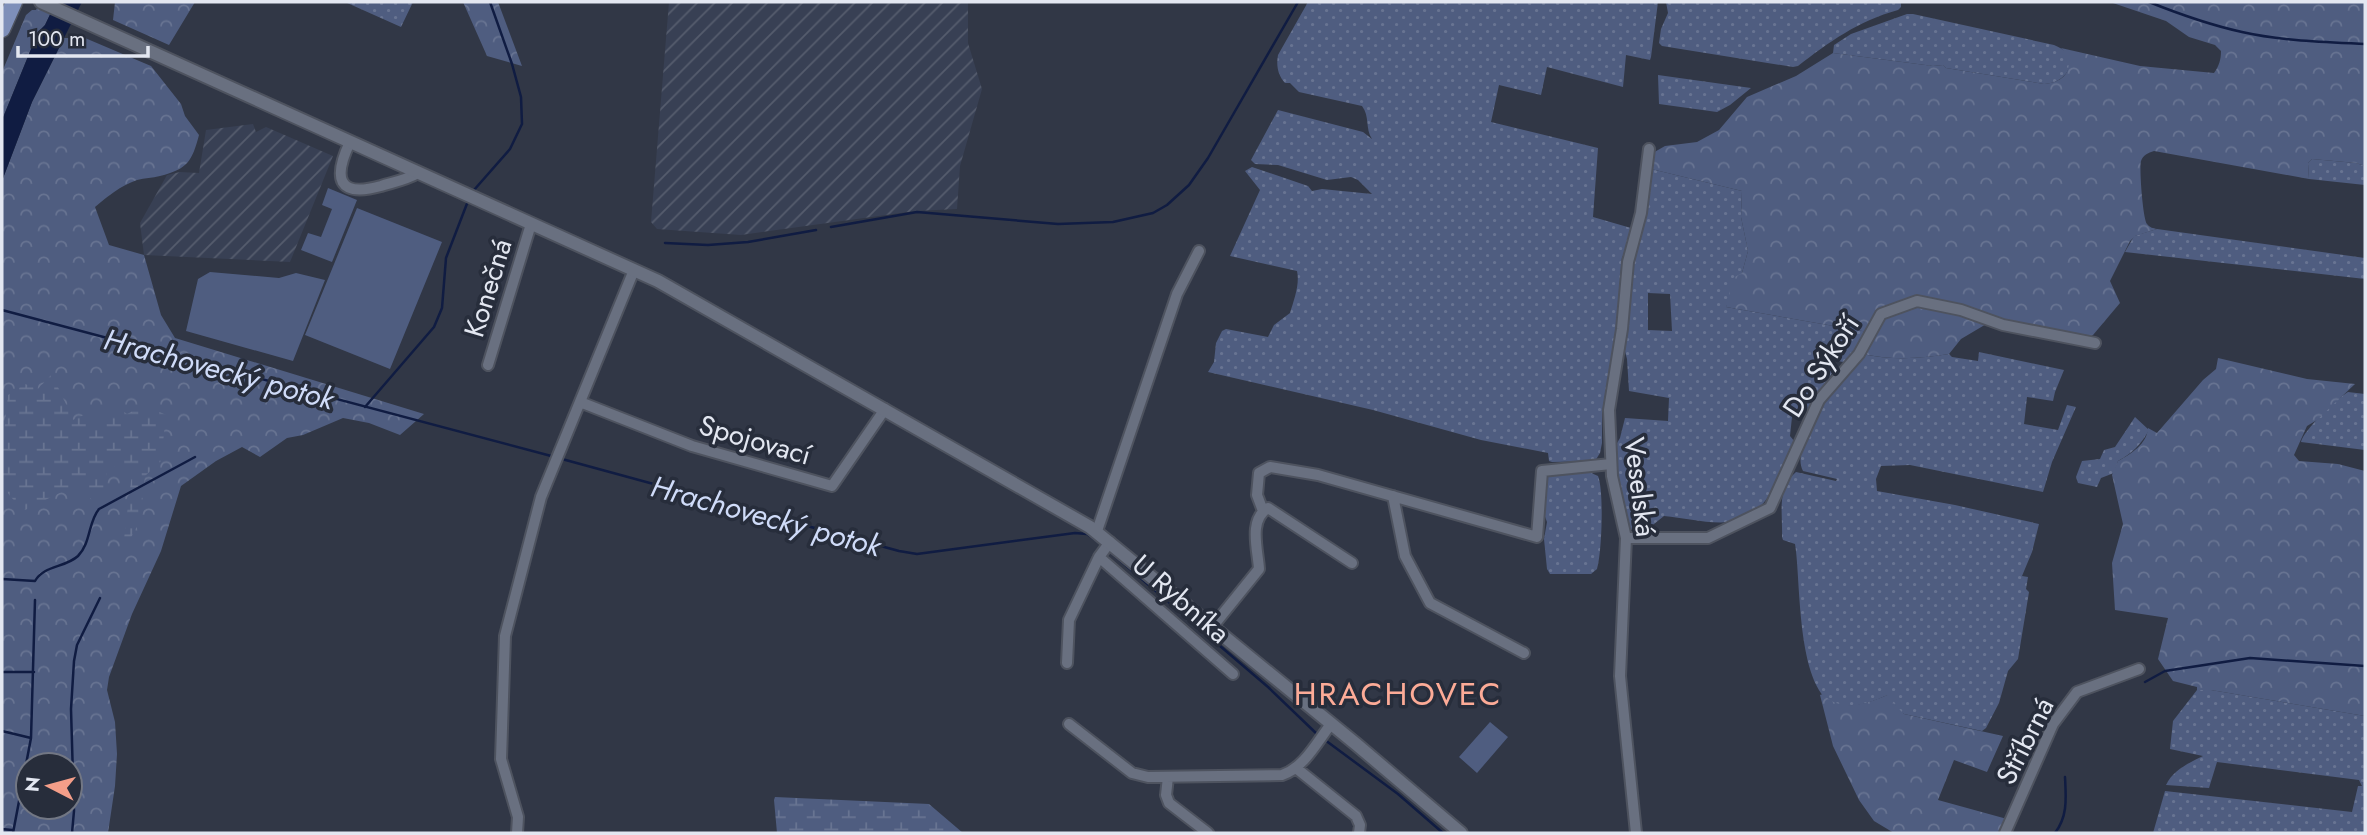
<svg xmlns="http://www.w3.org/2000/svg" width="2367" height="835" viewBox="0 0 2367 835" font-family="Jost,sans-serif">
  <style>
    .industrial { fill: url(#industrial-furrows) }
    .grass { fill: url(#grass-dots); fill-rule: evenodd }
    .forest { fill: url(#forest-crowns); fill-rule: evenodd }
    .wetland { fill: url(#wetland-marsh) }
    .pitch { fill: #4f5d80 }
    .water { fill: #101c42 }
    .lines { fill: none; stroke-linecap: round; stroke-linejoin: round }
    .stream { stroke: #101c42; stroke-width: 2.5 }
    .minor-casing { stroke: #4e535f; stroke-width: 14 }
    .tertiary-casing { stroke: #4e535f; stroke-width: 16 }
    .primary-casing { stroke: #4e535f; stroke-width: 19 }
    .minor { stroke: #697080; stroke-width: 10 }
    .tertiary { stroke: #697080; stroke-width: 12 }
    .primary { stroke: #7e8fb9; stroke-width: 16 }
    .labels { text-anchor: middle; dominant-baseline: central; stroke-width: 7; stroke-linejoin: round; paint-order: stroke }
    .street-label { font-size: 28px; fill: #e3e7f1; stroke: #272d3b }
    .water-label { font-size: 30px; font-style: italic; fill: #cfdbf8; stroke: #272d3b }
    .quarter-label { font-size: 32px; letter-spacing: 2px; fill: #fcab97; stroke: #272d3b }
  </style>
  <defs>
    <pattern id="industrial-furrows" width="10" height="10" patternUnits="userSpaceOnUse" patternTransform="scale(1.75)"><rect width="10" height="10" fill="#384054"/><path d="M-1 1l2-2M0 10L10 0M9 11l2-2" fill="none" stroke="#555c6d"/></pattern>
    <pattern id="grass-dots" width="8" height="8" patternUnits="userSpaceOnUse" patternTransform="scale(1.75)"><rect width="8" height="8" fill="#4f5d80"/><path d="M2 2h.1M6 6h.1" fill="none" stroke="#687492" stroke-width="1.8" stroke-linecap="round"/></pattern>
    <pattern id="forest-crowns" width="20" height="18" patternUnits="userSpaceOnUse" patternTransform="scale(1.75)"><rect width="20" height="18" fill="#4f5d80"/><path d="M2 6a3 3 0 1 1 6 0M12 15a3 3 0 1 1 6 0" fill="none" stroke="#687492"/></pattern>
    <pattern id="wetland-marsh" width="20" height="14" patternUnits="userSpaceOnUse" patternTransform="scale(1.75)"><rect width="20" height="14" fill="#4f5d80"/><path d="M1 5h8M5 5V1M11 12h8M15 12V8" fill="none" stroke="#687492"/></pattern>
  </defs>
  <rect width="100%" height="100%" fill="#313746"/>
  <path class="industrial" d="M669,2h299v41l14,46 -22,77 -3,43 -42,2 -174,24 -84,-6 -6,-7z
    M253,124l3,8 10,-5 67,29 -43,106 -146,-7 -4,-32 27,-48 13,-3 19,1 7,-43z"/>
  <path class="grass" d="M345,2h68l-12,25z
    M1308,2h350l-7,55 -1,3 -24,-5 -3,32 -76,-20 -6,28 -42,-10 -8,37 107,26 -5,69 38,11 -5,25 -4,4 -6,72 -14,84v30l-2,10 -5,8 -43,1 -3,-1 -1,-8 -67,-13 -108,-30 -165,-38 6,-10 2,-19 6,-12 4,-2 42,8 6,-12 16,-12c4,-13 10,-29 7,-42l-67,-15 30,-66 -15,-19 7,-4 56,19 4,5 10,-2 50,5 -14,-14 -7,-3 -24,3 -49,-15 -23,-1 -4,-4 27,-50 85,22 9,7c-7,-10 -2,-23 -10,-33l-63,-14 -9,-9h-5c-7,-8 -9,-17 -7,-28z
    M1666,2h235v5l-3,3c-40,11 -69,32 -100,56l-5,1 -131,-21 -3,-3 2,-14 7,-16z
    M1907,14h6l141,31c27,10 16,38 -10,39l-98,-16 -3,-3 -10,1 -100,-13 1,-8 17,-11z
    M1658,75l93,13 -21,17 -13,7 -58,-8z
    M2312,159l44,4 9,3v19l-56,-6 -1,-16z
    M1651,169l91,22 -1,26 7,34 -6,22 -16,34 142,25 -7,22c31,6 57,5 88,0l3,3 26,4 1,-9 85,18 -9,22 -2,9 -26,-4 -3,27 34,6 9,-25 9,2 -24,55 -9,30 -133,-27 -29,1 -5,13 1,12 78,14 84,19 -7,28 -10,24 6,1 -2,12 3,3 -11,67 -10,12 -9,32 -13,25 -4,3 -78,-17 -5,-3 -12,-16c-14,7 -37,15 -53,9 -38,-17 -33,-126 -39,-160l-12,-4 -1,-3c1,-23 -6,-48 14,-65l40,9 1,-2 -34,-8c-14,-25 34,-87 50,-107l-20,-4 1,10 -27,42 -15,5 -2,19 5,6c-13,30 -27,76 -66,80 -21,2 -44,-4 -65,-6l-15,12 -20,2 -5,-6 -11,-74 7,-12 5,-20 43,3 1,-23 -40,-7 -2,-32 -4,-15 8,-42 -1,-27zM1648,293l22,1 2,37 -24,-1z
    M2157,229l208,29v21l-240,-27 9,-16z
    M2348,392l17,2v56l-64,-8c2,-11 36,-44 47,-50z
    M2135,417l14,13c-8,15 -17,23 -31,31l-4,12 -13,5 -4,9 -19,-4 -2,-6 6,-16 18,-2 4,-9 11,-3z
    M1589,472l9,4c6,14 4,77 -1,93l-6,5h-41l-3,-5 -3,-30 3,-17 -3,-8 2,-36 5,-4z
    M2197,690h14l154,26v117h-212l12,-42 187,21 6,-26h4l-3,-6 -142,-18 -8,26 -43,-3c7,-15 23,-22 37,-29l-33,-7 3,-28z"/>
  <path class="forest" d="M40,2h16l-11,23 -7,7 -36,88v-48l24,-57 6,-5h4z
    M115,2h80l-26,43 -56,-25z
    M463,2h35l24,64 -35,-10z
    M2110,2h255v164l-9,-3 -44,-4 -4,4 1,16 -155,-28c-6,2 -11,4 -13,10 -2,7 2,59 6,63 3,4 6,4 10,5l-22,7 -5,5 -20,40 10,22 -27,32 -9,4 -96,-16 -27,16 -12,15c-31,5 -57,6 -87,0l6,-22 -142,-25 7,-29 9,-5 6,-22 -7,-34 1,-26 -91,-22v-15l14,-8 32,-4 22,-12 28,-33 49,-21 37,-23 100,13 10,-1 3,3 98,16c22,-1 33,-18 17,-36l79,18 74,7c5,-7 7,-13 7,-22l-6,-6 -26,-8 -23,-16z
    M64,38h21l66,28 30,38 4,12 14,19c-7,26 -11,34 -39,41 -8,2 -15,2 -23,4 -17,6 -29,16 -42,27l14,38 35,10 17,60 14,23 249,76 -24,21 -31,-12 -26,-5 -40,17 -16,3 -27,19 -18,-10 -26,14 -35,25 -20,65 -29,63 -23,63 -2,13 8,32 2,32 -2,32 -7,47h-106v-652l30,-79zM28,765h42v42h-42z
    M2218,358l89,21 48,5 -38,36 -10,6 -13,29 5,6 39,3 27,7v245l-154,-26h-14v-3l-24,-6 -15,-22 10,-41 -53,-8 -3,-47 11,-39 -11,-49 6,-14c13,-7 29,-17 30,-33l9,5 46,-53 13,-11z
    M1823,694c17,19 44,10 64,1l3,1 5,9 9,9 99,22 -16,36 -33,-12 -16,40 69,19 -6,14h-107l-20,-12 -15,-21 -26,-54 -13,-51z"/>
  <path class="wetland" d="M52,374l21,46 13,-6 14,4 14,-14 13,10c15,-8 24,-7 39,1l-5,46 -16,15 -5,45 -18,33 10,-81 -24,-9 -5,37 -12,-2 -12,-13c-18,4 -36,16 -54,24 -10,-8 -21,-18 -23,-31 -2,-23 4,-60 6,-84l17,-11 13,5z
    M775,797l154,7 34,29h-186l-3,-33z"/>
  <path class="pitch" d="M328,188l29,12 -25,62 -31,-12 7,-17 13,4 11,-28 -10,-4z
    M357,208l85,34 -52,127 -85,-34z
    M210,272l69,6 17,-5 29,7 -32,81 -107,-30 12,-52z
    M1490,722l18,15 -31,36 -18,-16z"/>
  <path class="water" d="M56,2h26l-50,100 -30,79v-61l36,-88 7,-7z"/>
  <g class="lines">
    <path class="stream" d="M2149,2c30,12 61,23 93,30 40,9 82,10 123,12
      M474,190l36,-41 12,-25 -1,-27 -9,-33 -22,-62
      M831,227l86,-15 141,12 55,-2 40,-9 14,-8 22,-20 19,-27 90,-156
      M665,243l43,2 40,-3 68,-12
      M2,310l553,147
      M365,407l69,-80 8,-19 4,-50 22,-57
      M562,459l337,92 18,3 158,-21 12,1 17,12
      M1109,551l159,136 51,49
      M2,579l33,2c9,-16 30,-13 43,-25 13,-13 10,-34 21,-47l96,-52
      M2,672h32
      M2145,682l20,-11 85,-13 115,8
      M2,731l29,7
      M1325,740l73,54 45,39
      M2,829l10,1
      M13,833l18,-95 4,-138
      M72,833l2,-22 -3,-102 3,-48 3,-16 23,-47
      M2055,833c13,-17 11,-35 10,-56"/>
    <defs>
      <path id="minor" d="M350,142c-17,36 -13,56 31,44 13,-4 25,-6 37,-13
        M488,365l43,-141
        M580,402l112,44 140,40 53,-77
        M1393,496l12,60 25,47 94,50
        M1263,511l-6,-16 2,-22 11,-6 48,8 219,62 5,-66 69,-7
        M1097,531l80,-237 22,-43
        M1626,538h82l62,-30 49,-108 40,-46 22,-40 36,-13 44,9 42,15 92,18
        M1099,557l134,117
        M1213,626l46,-57c-1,-19 -11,-49 9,-61l84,55
        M1067,663l2,-43 30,-63 11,-15
        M1069,724l63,49 16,4 134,-2c22,-7 35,-33 49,-51
        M1296,768l60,48 4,9 -1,8
        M1168,777l-2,18 3,8 39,30
        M517,833l1,-16 -17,-58 4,-123 36,-139 93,-227
        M1636,833l-16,-157 6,-138 -14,-62 -3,-66 13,-81 6,-67 13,-49 8,-64
        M2005,833l48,-109 24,-32 62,-23"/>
      <path id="tertiary" d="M41,2l617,279 432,246 266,217 105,89"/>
      <path id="primary" d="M2,29l12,-27"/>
    </defs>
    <use href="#minor" class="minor-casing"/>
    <use href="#tertiary" class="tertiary-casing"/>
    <use href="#primary" class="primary-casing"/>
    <use href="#minor" class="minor"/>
    <use href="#tertiary" class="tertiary"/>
    <use href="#primary" class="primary"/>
  </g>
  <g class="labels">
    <g class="street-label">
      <text transform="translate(488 288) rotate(-73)">Konečná</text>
      <text transform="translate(1821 366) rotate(-57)">Do Sýkoří</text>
      <text transform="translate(755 440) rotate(16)">Spojovací</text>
      <text transform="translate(1640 487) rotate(83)">Veselská</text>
      <text transform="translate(1181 599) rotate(41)">U Rybníka</text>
      <text transform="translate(2025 741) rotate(-63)">Stříbrná</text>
    </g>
    <g class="water-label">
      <text transform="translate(219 369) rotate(15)">Hrachovecký potok</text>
      <text transform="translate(766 516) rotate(15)">Hrachovecký potok</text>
    </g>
    <g class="quarter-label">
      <text x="1398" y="694">HRACHOVEC</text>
    </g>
  </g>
  <rect width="2367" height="835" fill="none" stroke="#e3e7f1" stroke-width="7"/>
  <g transform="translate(49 786) rotate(276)"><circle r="33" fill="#272d3b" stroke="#727784" stroke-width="2"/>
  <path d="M0-5L12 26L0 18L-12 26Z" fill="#f49e89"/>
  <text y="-10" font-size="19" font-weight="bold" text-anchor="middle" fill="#e3e7f1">N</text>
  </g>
  <path d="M18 46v10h130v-10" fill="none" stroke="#e3e7f1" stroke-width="3.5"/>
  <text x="28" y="46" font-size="21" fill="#e3e7f1" stroke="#272d3b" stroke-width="5" paint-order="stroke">100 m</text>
</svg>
